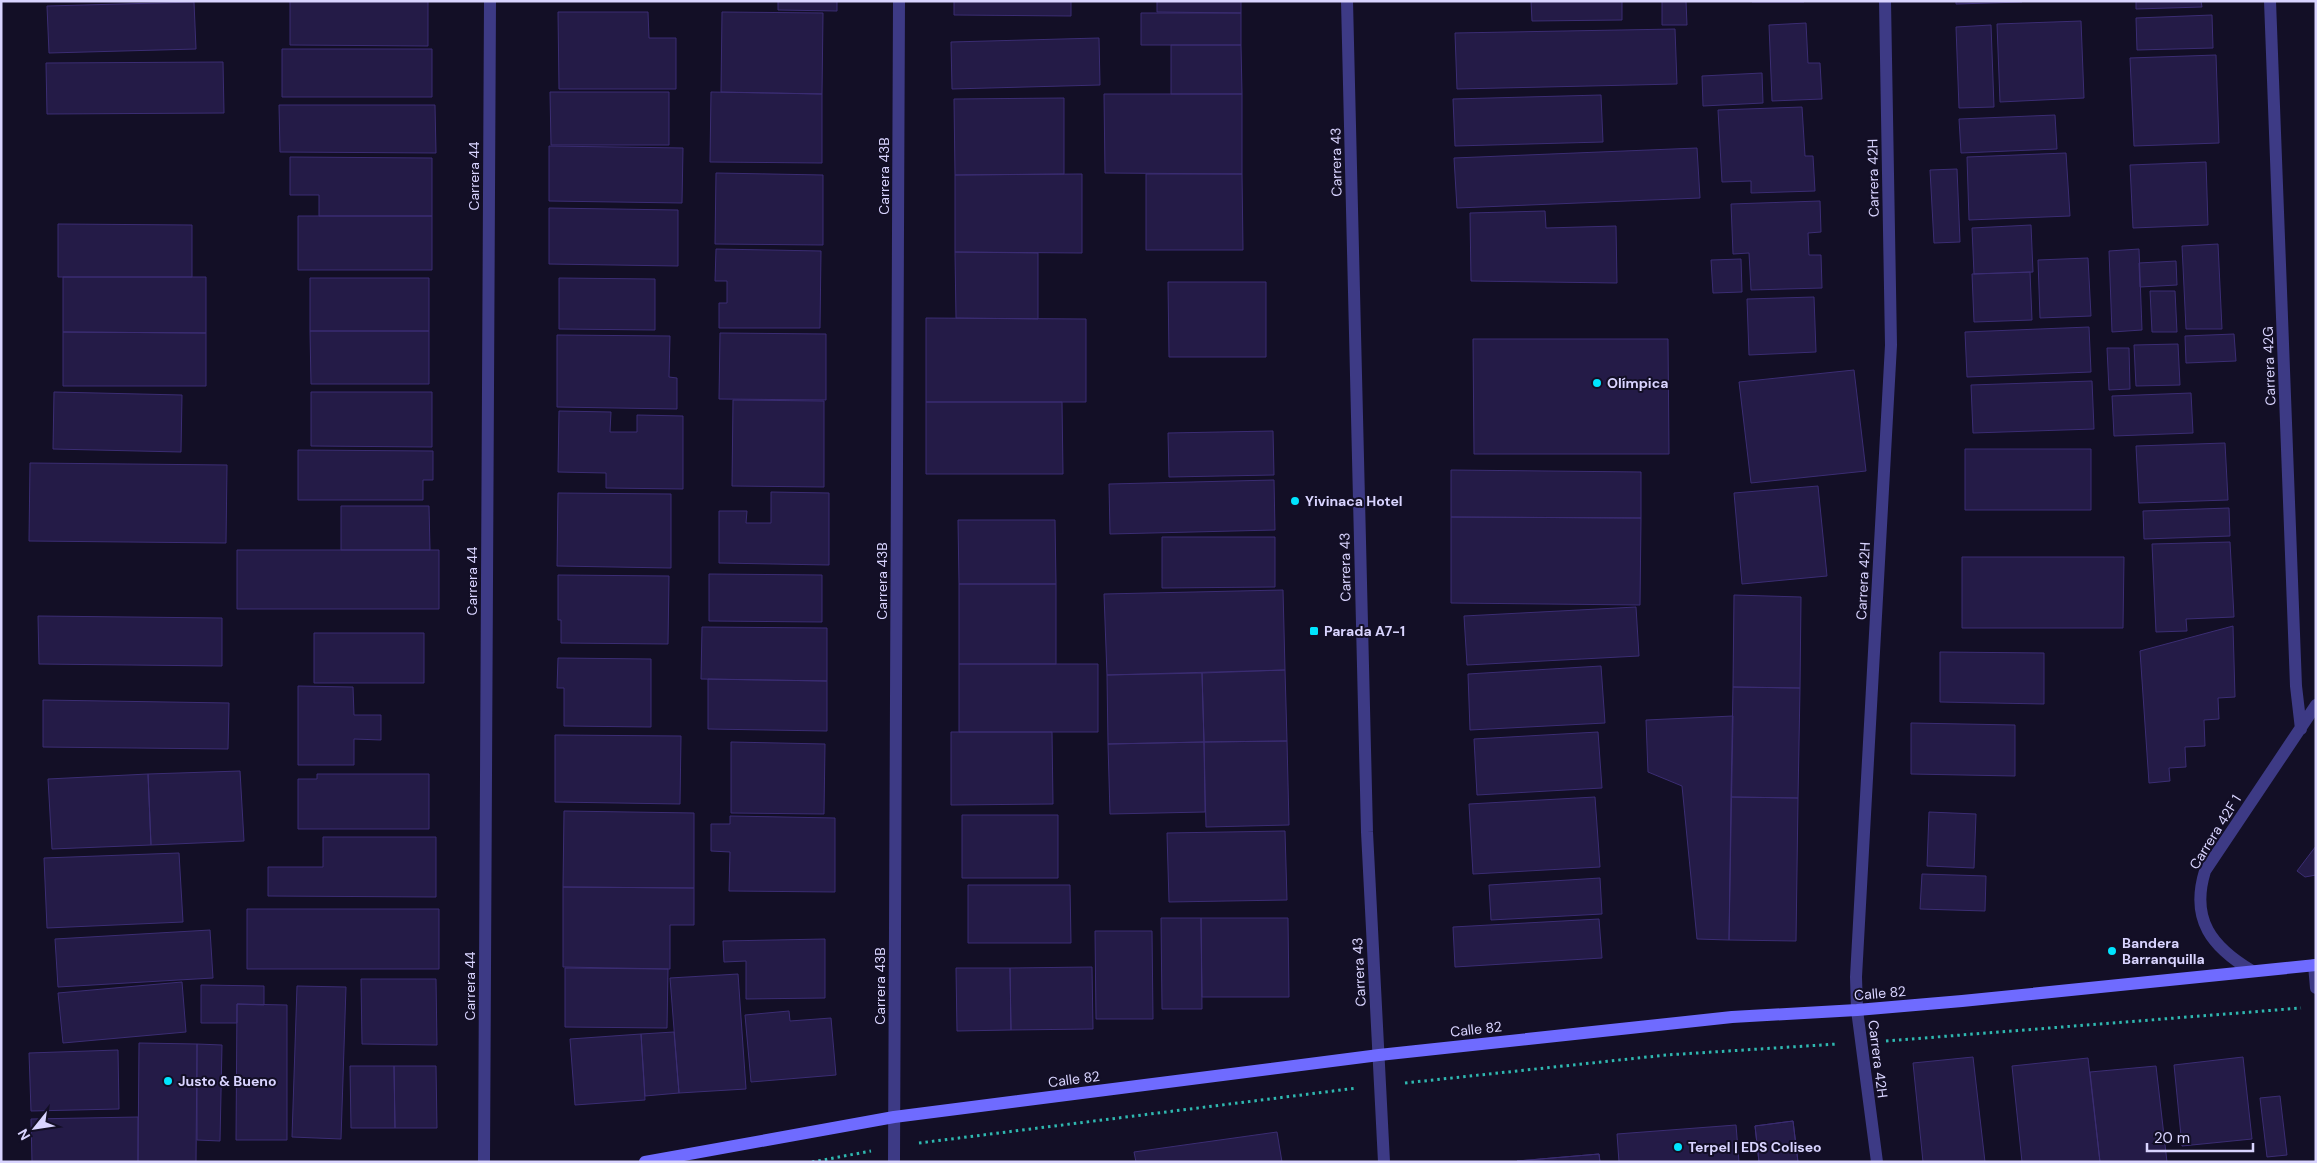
<svg xmlns="http://www.w3.org/2000/svg" width="2317" height="1163" viewBox="0 0 2317 1163" font-family="'DM Sans',sans-serif">
  <style>
    .building { fill: #241b47; stroke: #3b2d73 }
    .lines { fill: none; stroke-linecap: round; stroke-linejoin: round }
    .path { stroke: #2fb8b0; stroke-width: 3; stroke-dasharray: 2.5 4; stroke-linecap: butt }
    .minor { stroke: #3d3a85; stroke-width: 12 }
    .tertiary { stroke: #3d3a85; stroke-width: 12 }
    .secondary { stroke: #6f6bff; stroke-width: 12 }
    .poi-dot { fill: #00e5ff; stroke: #130f26; stroke-width: 2 }
    .labels { text-anchor: middle; dominant-baseline: central; stroke-width: 4; stroke-linejoin: round; paint-order: stroke }
    .street-label { font-size: 14px; fill: #d9d4ff; stroke: #130f26 }
    .poi-label { font-size: 14px; font-weight: bold; fill: #d9d4ff; stroke: #130f26; text-anchor: start }
  </style>
  <rect width="100%" height="100%" fill="#130f26"/>
  <path class="building" d="M290,1h138v45l-138,-1z
    M778,1h59v10l-59,-1z
    M954,1h117v15l-117,-1z
    M1157,1h84v12l-84,-1z
    M1531,1h91v19l-90,1z
    M1662,1h24l1,24h-25z
    M1752,1h52v1h-52z
    M1956,1h66v1l-66,2z
    M2136,1h65l1,6 -66,2z
    M194,2l2,47 -147,4 -2,-47z
    M558,12h90l1,26h27v51h-117z
    M722,12l101,1 -1,81 -101,-2z
    M1141,13h100v32h-100z
    M2212,15l1,33 -76,2 -1,-32z
    M2081,21l3,77 -84,4 -3,-78z
    M1806,23l2,40h12l2,36 -50,2 -3,-76z
    M1991,25l3,82 -35,1 -3,-81z
    M1675,29l2,55 -220,5 -2,-56z
    M1099,38l1,47 -148,4 -1,-47z
    M1171,45h70l1,49h-71z
    M282,49h150v48h-150z
    M2216,55l3,88 -85,3 -4,-88z
    M223,62l1,51 -177,1 -1,-51z
    M1762,73l1,30 -60,3 -1,-30z
    M550,92h119v53h-118z
    M711,92l111,2v69l-112,-1z
    M1104,94h138v80l-137,-1z
    M1601,95l2,47 -148,4 -2,-47z
    M1064,98v76l-109,1 -1,-76z
    M279,105h156l1,48 -156,-1z
    M1802,107l3,49h8l2,35 -64,2v-12l-29,1 -4,-72z
    M2055,115l2,34 -96,4 -2,-34z
    M549,146l134,2 -1,55 -133,-2z
    M1697,148l3,50 -243,10 -3,-50z
    M2066,153l4,63 -101,4 -2,-63z
    M290,157l142,1v58h-113v-21h-29z
    M2206,162l2,63 -75,3 -3,-63z
    M1957,169l3,73 -26,1 -4,-73z
    M716,173l107,2v70l-108,-1z
    M1082,174v79l-127,-1v-77z
    M1146,174h96l1,76h-97z
    M1820,201l1,31 -13,1 1,22h12l1,33 -71,2 -2,-37 -16,1 -2,-50z
    M549,208l129,2v56l-129,-2z
    M1545,211l1,17 70,-2 1,57 -146,-2 -1,-68z
    M298,216h134v54h-134z
    M58,224l134,1v52h-134z
    M2031,225l2,47 -59,2 -2,-46z
    M2218,244l4,85h-36l-4,-83z
    M716,249l105,2 -1,77h-101v-25h8v-22h-12z
    M2139,249l3,81 -30,2 -3,-81z
    M955,252l83,1v66l-82,-1z
    M2088,258l3,58 -51,2 -2,-58z
    M1741,259l1,33 -29,1 -2,-33z
    M2176,261l1,24 -37,2 -1,-24z
    M2030,272l2,48 -58,2 -2,-48z
    M63,277h143v56l-143,-1z
    M310,278h119v53h-119z
    M559,278l96,1v51l-96,-1z
    M1168,282h98v75h-97z
    M2150,291h25l2,41h-25z
    M1814,297l2,55 -67,3 -2,-56z
    M926,318l160,1v83h-160z
    M2089,327l2,45 -124,5 -2,-45z
    M310,331h119v53h-118z
    M63,332l143,1v53h-143z
    M720,333l106,1v66l-107,-1z
    M2234,334l2,27 -50,2 -1,-27z
    M557,335l113,1 -1,41 8,1v31l-120,-2z
    M1473,339h195l1,115h-195z
    M2178,344l2,41 -44,1 -2,-41z
    M2107,348h22l1,41 -21,1z
    M1854,370l12,101 -115,12 -12,-101z
    M2092,381l2,48 -121,4 -2,-48z
    M54,392l128,3 -1,57 -128,-3z
    M311,392h121v55l-121,-1z
    M2191,393l2,40 -79,3 -2,-40z
    M733,400l91,1v86l-92,-1z
    M926,402h136l1,72h-137z
    M559,411l52,1 -1,20h27v-17l46,1v73l-77,-1v-15l-48,-1z
    M1273,431l1,44 -105,2 -1,-44z
    M2225,443l3,57 -89,3 -3,-57z
    M1965,449h126v61h-126z
    M298,450l135,1v29h-10v20h-125z
    M30,463l197,2 -1,78 -197,-2z
    M1451,470l190,2v46l-190,-1z
    M1274,480l1,50 -165,4 -1,-50z
    M1818,486l9,90 -85,8 -8,-91z
    M771,492l58,1v72l-110,-2v-52h28l-1,12h25z
    M558,493l113,1v74l-114,-2z
    M341,506h88l1,44h-89z
    M2229,508l1,28 -86,3 -1,-28z
    M1451,517l190,1 -1,87 -189,-2z
    M958,520h97l1,64h-97z
    M1162,537h113v50l-113,1z
    M2230,542l4,75 -48,2 1,12 -31,1 -4,-88z
    M237,550h202v59h-202z
    M1962,557h162l-1,71h-161z
    M709,574l113,1v47l-113,-1z
    M558,575l111,1 -1,68 -107,-1v-23h-3z
    M959,584h97v80h-97z
    M1283,590l2,80 -178,5 -3,-81z
    M1734,595l67,2 -1,91 -67,-1z
    M1636,607l3,49 -172,9 -3,-49z
    M38,616l184,2v48l-183,-2z
    M2233,626l2,71 -17,1 1,21 -15,1 1,26 -20,1 1,20 -17,1 1,13 -21,2 -9,-132z
    M702,627l125,1v53l-126,-2z
    M314,633h110v50h-110z
    M1940,652l104,1v51l-104,-2z
    M558,658l93,1v68l-87,-1v-38h-7z
    M959,664h139v68h-139z
    M1601,666l4,57 -135,7 -2,-56z
    M1285,670l2,71 -83,1 -2,-69z
    M1202,673l2,69 -96,2 -1,-69z
    M708,679l119,2v50l-119,-2z
    M298,686l55,1 1,28h27v25l-27,-1v26h-56z
    M1733,687l67,1 -2,110 -67,-1z
    M43,700l186,3 -1,46 -185,-2z
    M1733,716l-4,224 -32,-1 -15,-153 -34,-14 -2,-52z
    M1911,723l104,2v51l-104,-2z
    M951,732h101l1,72 -102,1z
    M1598,732l4,56 -125,7 -3,-56z
    M555,735l126,1 -1,68 -125,-2z
    M1287,741l2,84 -83,2 -2,-85z
    M731,742l94,2 -1,70 -93,-1z
    M1204,742l1,70 -95,2 -2,-70z
    M240,771l4,70 -93,4 -3,-71z
    M148,774l3,71 -99,4 -4,-70z
    M317,774h112v55h-131v-50h19z
    M1595,797l5,70 -127,7 -4,-70z
    M1731,797l67,1 -2,143 -67,-1z
    M564,811l130,2v75l-131,-1z
    M1929,812l47,2 -2,54 -47,-2z
    M962,815h96v63h-96z
    M730,816l105,2v74l-106,-1 1,-39 -19,-1v-27h19z
    M1285,831l2,69 -118,2 -2,-69z
    M323,837h113v60l-168,-1v-29h55z
    M2316,846v29l-11,2 -8,-6z
    M179,853l4,69 -136,6 -3,-70z
    M1922,874l64,2 -1,35 -65,-2z
    M1600,878l2,36 -111,6 -2,-35z
    M968,885h102l1,58h-103z
    M563,887l131,1v37h-24v44l-107,-2z
    M247,909h192v60h-192z
    M1161,918h40l1,91h-40z
    M1201,918h87l1,79h-87z
    M1599,919l3,39 -147,9 -2,-40z
    M210,930l3,48 -155,9 -3,-48z
    M1095,931h57l1,88h-57z
    M825,939v59l-79,1v-38l-22,1 -1,-21z
    M1092,967l1,62 -82,1 -1,-62z
    M565,968l103,1 -1,59 -102,-1z
    M956,968h54l1,62 -54,1z
    M738,974l8,115 -67,4 -9,-115z
    M361,979h75l1,66 -75,-1z
    M182,982l4,50 -123,11 -5,-50z
    M201,985l63,1v19l-27,-1v19h-36z
    M297,986l49,1 -5,152 -49,-2z
    M237,1004l50,1v135h-51z
    M789,1011l1,10 41,-3 5,57 -85,7 -6,-67z
    M674,1032l5,61 -34,3 -4,-62z
    M641,1034l4,66 -70,5 -5,-66z
    M139,1043l58,1 -1,118h-58z
    M197,1044l25,1 -2,96 -23,-1z
    M118,1050l1,59 -88,2 -2,-58z
    M1973,1057l12,105h-62l-10,-99z
    M2243,1057l9,82 -70,7 -8,-81z
    M2088,1058l12,104h-78l-10,-96z
    M350,1066h44l1,62h-44z
    M394,1066h42l1,62h-42z
    M2156,1066l11,96h-67l-10,-90z
    M2280,1096l7,59 -20,2 -7,-59z
    M138,1117v45h-106l-1,-43z
    M1793,1121l5,41h-39l-4,-36z
    M1793,1121l5,41h-39l-4,-36z
    M1736,1125l3,37h-120l-2,-28z
    M1277,1132l5,30h-146l-2,-10z
    M1599,1154l1,8 -83,-1z
    M1599,1154l1,8 -83,-1z"/>
  <g class="lines">
    <path class="path" d="M1886,1041l415,-33
      M1405,1083l261,-28 171,-11
      M919,1143l438,-55
      M812,1162l59,-11"/>
    <path class="minor" d="M2270,1l26,685 5,43
      M2314,965l2,23
      M2252,971c-40,-24 -62,-51 -47,-100l111,-166
      M894,1162l5,-1161
      M1877,1162l-20,-152 -1,-33 35,-632 -6,-344"/>
    <path class="tertiary" d="M1347,1l20,831 17,330
      M484,1162l6,-1161"/>
    <path class="secondary" d="M645,1162l249,-45 485,-62 353,-38 125,-7 105,-9 354,-36"/>
  </g>
  <g class="poi-dot">
    <circle cx="1597" cy="383" r="5"/>
    <circle cx="1295" cy="501" r="5"/>
    <rect x="1309" y="626" width="10" height="10" rx="2.5"/>
    <circle cx="2112" cy="951" r="5"/>
    <circle cx="168" cy="1081" r="5"/>
    <circle cx="1678" cy="1147" r="5"/>
  </g>
  <g class="labels">
    <g class="street-label">
      <text transform="translate(1336 162) rotate(-91)">Carrera 43</text>
      <text transform="translate(474 176) rotate(-90)">Carrera 44</text>
      <text transform="translate(884 176) rotate(-90)">Carrera 43B</text>
      <text transform="translate(1873 178) rotate(-91)">Carrera 42H</text>
      <text transform="translate(2269 366) rotate(-92)">Carrera 42G</text>
      <text transform="translate(1345 567) rotate(-91)">Carrera 43</text>
      <text transform="translate(472 581) rotate(-90)">Carrera 44</text>
      <text transform="translate(882 581) rotate(-90)">Carrera 43B</text>
      <text transform="translate(1863 581) rotate(-87)">Carrera 42H</text>
      <text transform="translate(2215 832) rotate(-58)">Carrera 42F 1</text>
      <text transform="translate(1359 972) rotate(-93)">Carrera 43</text>
      <text transform="translate(470 986) rotate(-90)">Carrera 44</text>
      <text transform="translate(880 986) rotate(-90)">Carrera 43B</text>
      <text transform="translate(1880 993) rotate(-5)">Calle 82</text>
      <text transform="translate(1476 1029) rotate(-6)">Calle 82</text>
      <text transform="translate(1878 1059) rotate(83)">Carrera 42H</text>
      <text transform="translate(1074 1079) rotate(-7)">Calle 82</text>
    </g>
    <g class="poi-label">
      <text x="1607" y="383">Olímpica</text>
      <text x="1305" y="501">Yivinaca Hotel</text>
      <text x="1324" y="631">Parada A7-1</text>
      <text x="2122" y="943">Bandera<tspan x="2122" dy="16">Barranquilla</tspan></text>
      <text x="178" y="1081">Justo &amp; Bueno</text>
      <text x="1688" y="1147">Terpel | EDS Coliseo</text>
    </g>
  </g>
  <rect width="2317" height="1163" fill="none" stroke="#d9d4ff" stroke-width="5"/>
  <g transform="translate(35 1128) rotate(240)" stroke="#130f26" stroke-width="4" paint-order="stroke">
  <path d="M0-4L9 19L0 12L-9 19Z" fill="#d9d4ff"/>
  <text y="-8" font-size="14" font-weight="bold" text-anchor="middle" fill="#d9d4ff">N</text>
  </g>
  <path d="M2147 1143v8h106v-8" fill="none" stroke="#d9d4ff" stroke-width="2.5"/>
  <text x="2154" y="1143" font-size="15" fill="#d9d4ff" stroke="#130f26" stroke-width="4" paint-order="stroke">20 m</text>
</svg>
